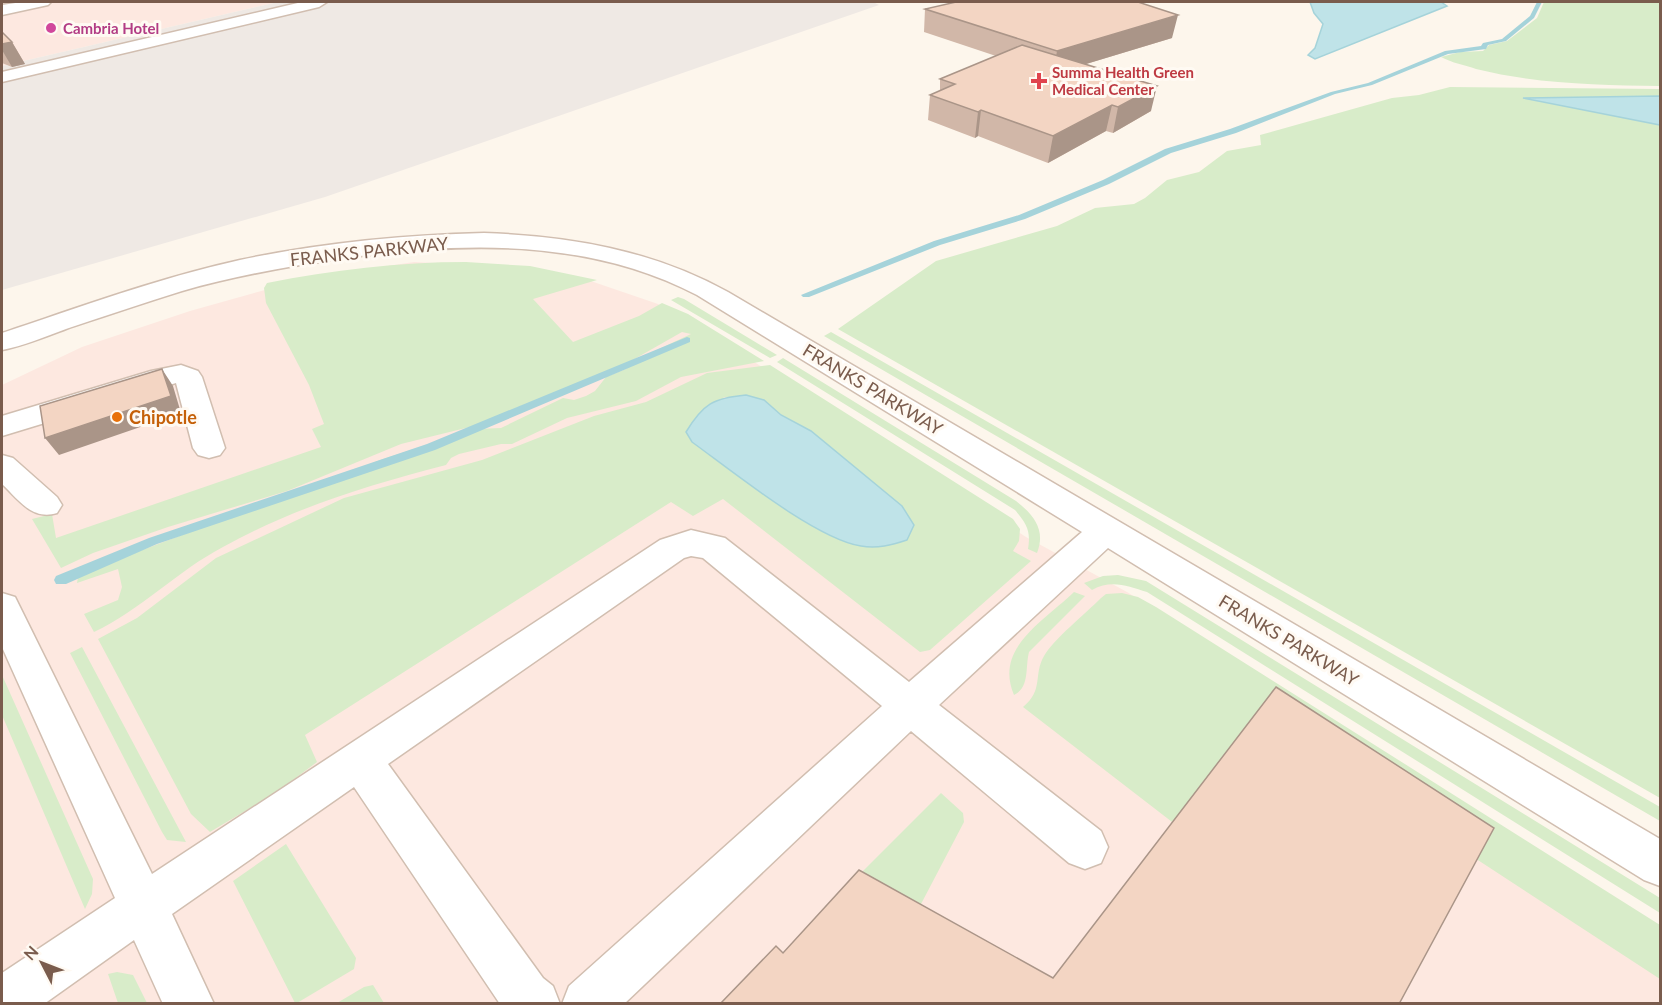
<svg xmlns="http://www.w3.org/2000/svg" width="1662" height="1005" viewBox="0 0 1662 1005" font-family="Lato,sans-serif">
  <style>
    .commercial { fill: #fde8e0 }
    .industrial { fill: #efe9e4 }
    .green { fill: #d8ecc9; fill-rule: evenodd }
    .water { fill: #bfe3e8; stroke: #a5d3da; stroke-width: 1.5 }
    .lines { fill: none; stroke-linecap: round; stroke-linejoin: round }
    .stream { fill: #a5d3da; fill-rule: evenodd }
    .minor-casing { stroke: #d1beb0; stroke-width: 3 }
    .minor { fill: #fff; fill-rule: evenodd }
    .wall { fill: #d1b7a8 }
    .shaded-wall { fill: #aa9588 }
    .building { fill: #f3d5c3; stroke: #aa9588; stroke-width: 1.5 }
    .hotel-dot { fill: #d1479c; stroke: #fffaf3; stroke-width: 2 }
    .health-dot { fill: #e0444e; stroke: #fffaf3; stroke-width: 2 }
    .food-dot { fill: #e8710a; stroke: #fffaf3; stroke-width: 2 }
    .labels { text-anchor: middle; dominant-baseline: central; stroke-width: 6; stroke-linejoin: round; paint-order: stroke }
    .far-hotel-label { font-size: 15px; font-weight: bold; fill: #b23c85; stroke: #fffaf3; text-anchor: start }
    .far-health-label { font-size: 15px; font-weight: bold; fill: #be3a42; stroke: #fffaf3; text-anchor: start }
    .street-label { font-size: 18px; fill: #7a5c4d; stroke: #fffaf3 }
    .food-label { font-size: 18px; font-weight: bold; fill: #c56008; stroke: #fffaf3; text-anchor: start }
  </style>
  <rect width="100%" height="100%" fill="#fdf6ec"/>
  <path class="commercial" d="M2,2h276l-276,64z
    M414,262l99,5 63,9 82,28 56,32 312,201 101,55 533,335v76h-1658v-618l80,-38 108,-36 118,-33z"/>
  <path class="industrial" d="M278,2h595l6,3 -554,192 -323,93v-224z"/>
  <path class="green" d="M1544,2h116v84c-61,-1 -123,-2 -184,-17 -11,-4 -24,-6 -35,-12l19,-5 23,-1 6,-6 18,-4 30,-23z
    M1450,87l210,2v709l-822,-469 98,-68 121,-35 38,-18 39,-4 11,-6 22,-18 32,-8 28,-21 34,-6 -1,-10 132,-37 27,-3z
    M466,262l64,4 67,14 -64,19 40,43 66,-26 23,-13 26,11 76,47 -83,16 -45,24 -69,17 -55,26h-11l-42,10 -8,4 -5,7c-77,20 -153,43 -223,82 -46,24 -82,63 -129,85l-10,-18 34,-14 4,-13 -4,-18 -41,14 1,-6 14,-8 291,-110 94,-30 24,-1 62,-30 11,2 12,-4 9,-5 11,-14 20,-8 18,-13 47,-22 -9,-2 -51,29 -145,62 -85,21 -114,47 -119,36 -75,26 -32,15 -29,-49 20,-5 4,24 265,-91 -9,-18 12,-5 -15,-39 -43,-82 -2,-15 3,-5c66,-13 131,-21 199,-21z
    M678,297l6,2 93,56 -7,3 -99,-58z
    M831,332l829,475v14l-836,-485z
    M783,358l233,143c18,14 30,29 21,52l-9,-4c3,-18 -1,-25 -13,-39l-238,-148z
    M770,365l243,154 7,10 -1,12 -6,10 18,10 -101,89 -10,2 -197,-153 -30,17 -22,-14 -366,233 12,27 -40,30 -67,40 -19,-18 -93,-175 39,-21 79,-60 128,-60 138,-38 112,-44 52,-14 61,-29zM723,397l41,3 17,15 30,16 62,52z
    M1118,575l28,6 514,317v15l-513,-321c-19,-6 -36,-13 -55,-2l-8,-7 19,-7z
    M1074,592l11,4 -56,56c-4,16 1,35 -15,43 -20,-47 29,-73 60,-103z
    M1122,593l16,4 18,10 504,318v54l-401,-262 -83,108 -153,-118c21,-17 10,-32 21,-51 9,-16 42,-43 57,-58l5,-4z
    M82,647l104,195 -19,-2 -5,-8 -92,-179z
    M2,675l91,204 -1,15 -7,15 -83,-194z
    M941,793l22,20 1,9 -54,103 -52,-29 5,-25z
    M286,844l70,114 -2,11 -57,34h-2l-62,-122z
    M117,972l16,3 14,28h-29l-10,-29z
    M373,985l11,18h-47l27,-16z"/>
  <path class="water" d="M1310,2h131l6,4 -132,53 -7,-4 7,-7 8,-24 -9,-11z
    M1660,96v29l-137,-27z
    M746,395l18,5 17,15 30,16 91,75 12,19 -7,15c-15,5 -30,9 -46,6 -45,-7 -129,-75 -169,-104l-6,-10c17,-28 27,-34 60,-37z"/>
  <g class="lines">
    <path class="stream" d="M1537,2h5l-8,16 -28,23 -18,4 -2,4 -38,5 -76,31 -37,9 -99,39 -65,20 -62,31 -84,35 -85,26 -131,52h-6l-2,-2 133,-54 85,-26 84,-35 62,-31 65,-20 101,-37 37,-9 77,-32 36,-5 2,-3 19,-4 28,-23z
      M687,337l3,1v4l-255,108 -278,94 -91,40h-10l-2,-4 2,-4 93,-38 278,-94z"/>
    <defs>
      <path id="minor" d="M22,2h29l-3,3 -46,10v-10z
        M302,2h25l-8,5 -317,75v-10z
        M484,233c86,3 168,17 244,59l932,547v47l-16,-6 -536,-332 -169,157 162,126 7,16 -7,16 -16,6 -16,-6 -158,-132 -287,273h-62l7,-18 313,-280 -179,-148 -12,-2 -7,2 -296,206 155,214 10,8 7,18h-60l-146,-217 -182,127 42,90h-51l-29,-64 -90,64h-42v-31l113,-75 -113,-251v-54l13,4 137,277 508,-334 31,-10 34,8 184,144 173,-150 -385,-237c-111,-58 -239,-53 -359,-36 -53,8 -105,17 -156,32 -39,12 -77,25 -116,38 -21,8 -43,17 -64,21v-17c78,-26 157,-55 238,-73 80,-17 163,-25 244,-27z
        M181,365l17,6 4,6 23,71 -5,7 -11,3 -11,-3 -5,-7 -17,-65 -174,53v-20l149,-45z
        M2,455l11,3 44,39 5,8 -5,8c-25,8 -39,-14 -55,-29z"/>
    </defs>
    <use href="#minor" class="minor-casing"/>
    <use href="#minor" class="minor"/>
  </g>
  <path class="wall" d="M925,9l247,29 -86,26 65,47 -38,22 -7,-2 -58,32 -70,-27 -3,2 -47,-18 2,-25 10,-4v-12l56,-23 -72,-24z
    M2,32l10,10 13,22 -13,3 -10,-4z"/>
  <path class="shaded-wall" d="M1178,15l-6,23 -119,36 4,-23z
    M12,42l13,22 -13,3 -10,-17v-6z
    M1157,86l-6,25 -38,22 5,-26z
    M1112,105l-6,26 -58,32 5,-27z
    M981,110l-3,26 -3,2 3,-26z
    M162,369l11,17 8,27 -122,42 -14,-17z"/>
  <path class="building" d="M956,2h182l40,13 -121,36 -132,-42z
    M2,32l10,10 -10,2z
    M1022,45l135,41 -39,21 -6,-2 -59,31 -72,-26 -3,2 -48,-17 25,-11 -15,-5z
    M162,369l9,27 -126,42 -5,-32z
    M1276,687l218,141 -95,176h-679l56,-58 7,7 76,-83 194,108z"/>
  <circle class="hotel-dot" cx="51" cy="28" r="6"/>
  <path class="health-dot" d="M1036 72h6v6h6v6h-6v6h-6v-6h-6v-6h6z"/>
  <circle class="food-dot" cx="117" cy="417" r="6"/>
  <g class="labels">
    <g class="far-hotel-label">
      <text x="63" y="28">Cambria Hotel</text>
    </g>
    <g class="far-health-label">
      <text x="1052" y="72">Summa Health Green<tspan x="1052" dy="17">Medical Center</tspan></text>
    </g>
    <g class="street-label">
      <text transform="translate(369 251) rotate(-6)">FRANKS PARKWAY</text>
      <text transform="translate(873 389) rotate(31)">FRANKS PARKWAY</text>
      <text transform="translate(1289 640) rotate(31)">FRANKS PARKWAY</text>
    </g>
    <g class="food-label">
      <text x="129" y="417">Chipotle</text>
    </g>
  </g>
  <rect width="1662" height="1005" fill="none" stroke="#7a5c4d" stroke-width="6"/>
  <g transform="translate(42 963) rotate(312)" stroke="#fffaf3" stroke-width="4.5" paint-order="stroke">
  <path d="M0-4.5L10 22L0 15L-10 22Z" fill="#7a5c4d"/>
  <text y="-9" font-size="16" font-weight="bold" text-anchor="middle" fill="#7a5c4d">N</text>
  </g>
</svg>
